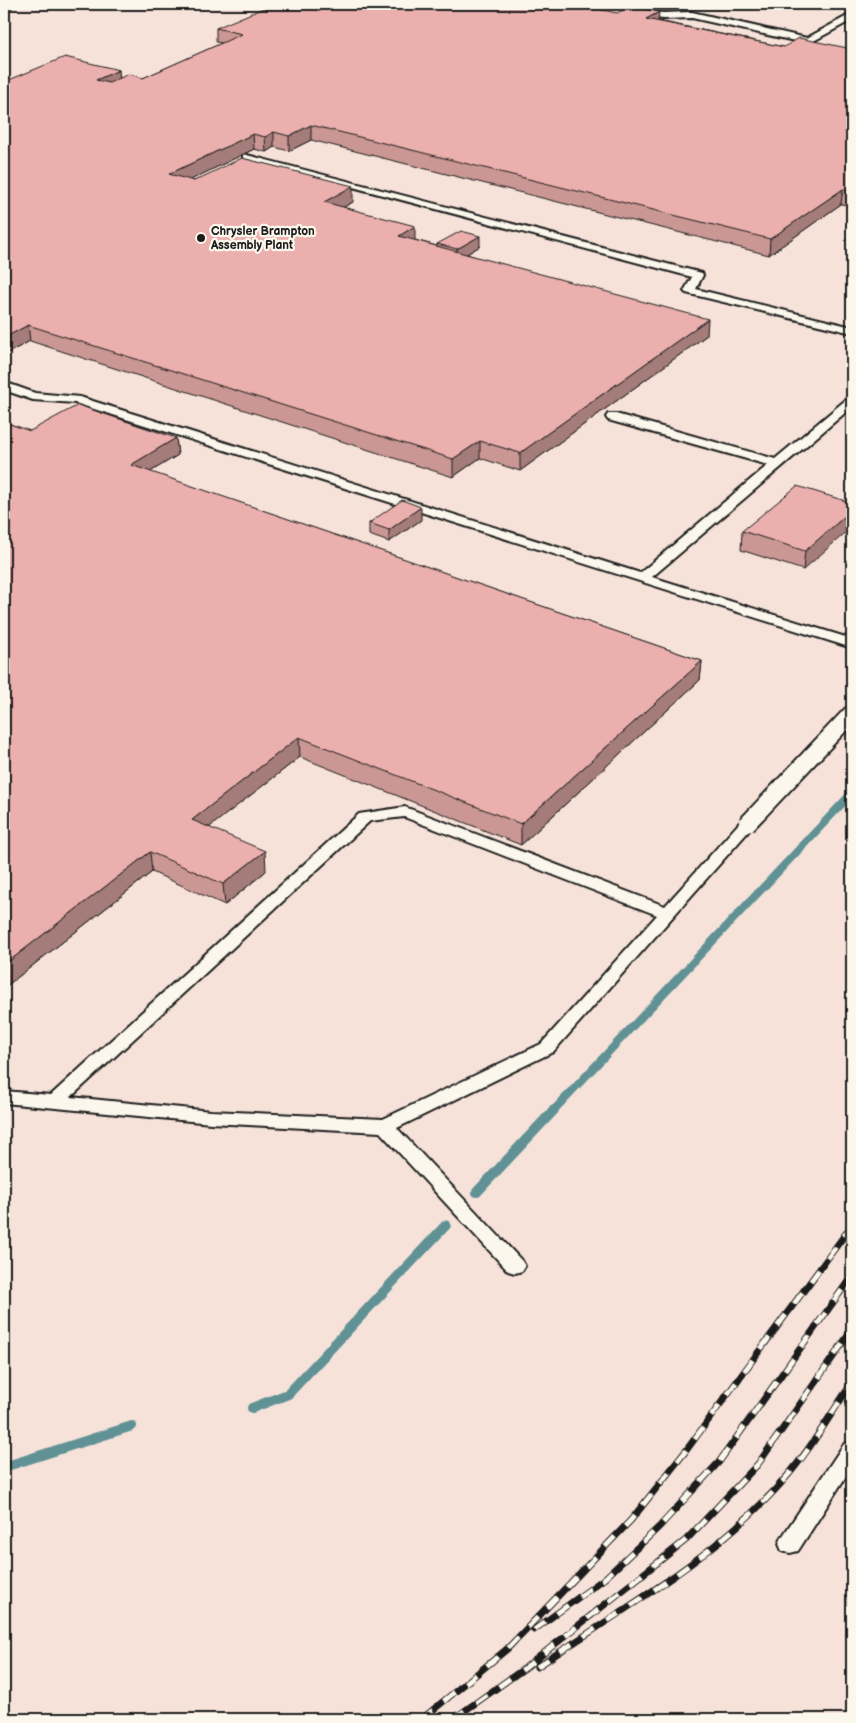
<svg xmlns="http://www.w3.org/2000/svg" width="856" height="1723" viewBox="0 0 856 1723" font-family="'Balsamiq Sans',sans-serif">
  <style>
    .built { fill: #f6e2d9 }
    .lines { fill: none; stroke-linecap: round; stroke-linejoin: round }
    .stream-far1 { stroke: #609295; stroke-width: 8 }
    .stream { stroke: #609295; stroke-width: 10 }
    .lane-casing { stroke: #1c1c1c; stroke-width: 4 }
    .secondary-casing { stroke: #1c1c1c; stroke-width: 3 }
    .lane { fill: #fbf7ec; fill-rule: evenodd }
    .secondary { fill: #fbf7ec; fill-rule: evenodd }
    .rail-casing { stroke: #1c1c1c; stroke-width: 7 }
    .rail { stroke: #fbf7ec; stroke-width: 5; stroke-dasharray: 14; stroke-linecap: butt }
    .lane-bridge-casing { stroke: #1c1c1c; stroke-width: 20; stroke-linecap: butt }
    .lane-bridge { stroke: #fbf7ec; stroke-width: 16 }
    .wall { fill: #ca9795; stroke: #1c1c1c }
    .shaded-wall { fill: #a47b79; stroke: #1c1c1c }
    .building { fill: #ebb0ad; stroke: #1c1c1c }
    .poi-dot { fill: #1c1c1c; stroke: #fbf7ec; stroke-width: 2 }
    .labels { text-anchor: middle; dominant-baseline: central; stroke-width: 4.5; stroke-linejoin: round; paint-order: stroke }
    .far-poi-label { font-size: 12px; font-weight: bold; fill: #1c1c1c; stroke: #fbf7ec; text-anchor: start }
  </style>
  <rect width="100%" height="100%" fill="#fbf7ec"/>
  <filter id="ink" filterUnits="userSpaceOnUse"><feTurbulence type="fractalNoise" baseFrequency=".02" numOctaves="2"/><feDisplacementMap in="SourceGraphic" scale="10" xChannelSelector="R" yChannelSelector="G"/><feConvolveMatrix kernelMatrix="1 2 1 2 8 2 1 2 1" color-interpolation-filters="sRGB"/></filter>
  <g filter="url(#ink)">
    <path class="built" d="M28,4h824v1715h-848v-1705z"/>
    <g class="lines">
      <path class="stream-far1" d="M553,1111l299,-318"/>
      <path class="stream" d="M477,1192l77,-82
        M252,1408l36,-14 158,-169
        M4,1467l128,-41"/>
      <defs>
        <path id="lane" d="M843,4h9v3l-8,-1z
          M639,10l24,3 29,-1 115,26 42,-23 3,-1v6l-44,24 -116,-26 -29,1 -27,-4 -1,-2z
          M243,154l459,119 1,2 -7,14 156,38v6l-166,-40 -2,-2 8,-14 -449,-119z
          M4,382l31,11 45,4 560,176 128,-108 -160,-45 -2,-3 2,-3h8l159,45 73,-61 4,-1v10l-200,170 200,62v9l-777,-245 -42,-3 -29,-10z
          M405,807l260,99 76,-85h12l2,3 -202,228 -156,76 125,133 3,5 -3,5 -7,2 -7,-2 -128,-139 -169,-9 -207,-20v-12l47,4 308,-281zM404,817l253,98 -116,129 -158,75 -172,-8 -140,-14 299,-276z
          M852,1441v26l-54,84 -8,2 -8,-2 -3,-7 3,-7 62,-93z"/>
        <path id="secondary" d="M4,4h14l-14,7z"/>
      </defs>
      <use href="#lane" class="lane-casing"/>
      <use href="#secondary" class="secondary-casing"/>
      <use href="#lane" class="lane"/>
      <use href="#secondary" class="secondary"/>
      <defs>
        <path id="rail" d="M534,1630l71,-52 54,-51 60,-65 133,-186
          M537,1667c86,-58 185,-113 252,-193 24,-28 42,-61 63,-91
          M422,1719l85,-70 124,-129 54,-68 167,-227
          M453,1719l72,-51 161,-128 72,-76 94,-134"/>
      </defs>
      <use href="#rail" class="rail-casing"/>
      <use href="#rail" class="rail"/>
      <defs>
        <path id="lane-bridge" d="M747,824l105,-111"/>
      </defs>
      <use href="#lane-bridge" class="lane-bridge-casing"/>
      <use href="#lane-bridge" class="lane-bridge"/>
    </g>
    <path class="wall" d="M852,18v20l-4,-2 1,-14z
      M659,21l125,26 68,2v157l-11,-2 -72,51 -458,-115 -22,11 -15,-4 -8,5 -12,-3 -64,31 163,22 -10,5 72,33 22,6v-2l43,2 -13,8 240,81 -187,136 -40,-13 -27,19 -423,-136 -26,14v-273l115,-12v8h24l79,-35 -6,-1v-14z
      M4,422l26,9 146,7 2,17 -28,17 552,189 -2,19 -179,165 -221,-88 -91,70 57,44 -41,34 -73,-33 -148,116z
      M852,503l-49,67 -62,-20 1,-19z
      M421,520l-32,22 -20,-7v-12z"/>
    <path class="shaded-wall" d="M659,12l-1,13 -12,-6z
      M119,70l1,14 -23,10 -1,-14z
      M311,125v15l-22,11v-15z
      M274,132v15l-8,5 -1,-15z
      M253,134l1,15 -84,41 -1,-16z
      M353,186v16l-29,16v-16z
      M843,189l-2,15 -72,51 1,-16z
      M415,226v16l-16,-6z
      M480,236v10l-23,14v-11z
      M708,319l-1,16 -187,136v-18z
      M28,325l2,16 -26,14v-17z
      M176,438l2,17 -46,28 -1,-18z
      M480,441v17l-27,19v-18z
      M421,507v13l-32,22v-12z
      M852,510v17l-49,43 2,-19z
      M702,661l-2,19 -179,165v-21z
      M299,737l1,20 -107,83 -1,-20z
      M265,851l1,20 -41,34 -2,-21z
      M150,852l2,20 -148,116v-23z"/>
    <path class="building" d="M273,4h301l43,9 14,-7 28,6 -13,7 138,28 15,-9 53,11v142l-9,-2 -73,50 -459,-114 -22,11 -15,-4 -9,5 -12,-3 -84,40 25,7 48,-23 111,28 -29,16 91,24 -16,10 309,83 -188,134 -40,-12 -27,18 -425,-134 -24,13v-256l61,-25 54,13 -23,10 13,3 20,-9 14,4 99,-44 -26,-6z
      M852,18v6l-3,-2z
      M461,231l19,5 -23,13 -20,-5z
      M78,405l98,33 -45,27 571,196 -181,163 -222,-87 -107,83 73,31 -42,33 -73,-32 -146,113v-543l26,9z
      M797,486l55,17v7l-47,41 -63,-20z
      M402,500l19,7 -32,23 -20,-7z"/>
  </g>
  <circle class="poi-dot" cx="201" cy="238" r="5"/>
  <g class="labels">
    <g class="far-poi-label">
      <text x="211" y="231">Chrysler Brampton<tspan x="211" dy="14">Assembly Plant</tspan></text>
    </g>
  </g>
  <rect width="856" height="1723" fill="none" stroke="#fbf7ec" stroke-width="20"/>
  <rect x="10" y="10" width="836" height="1703" fill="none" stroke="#1c1c1c" stroke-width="2" filter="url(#ink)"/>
</svg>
